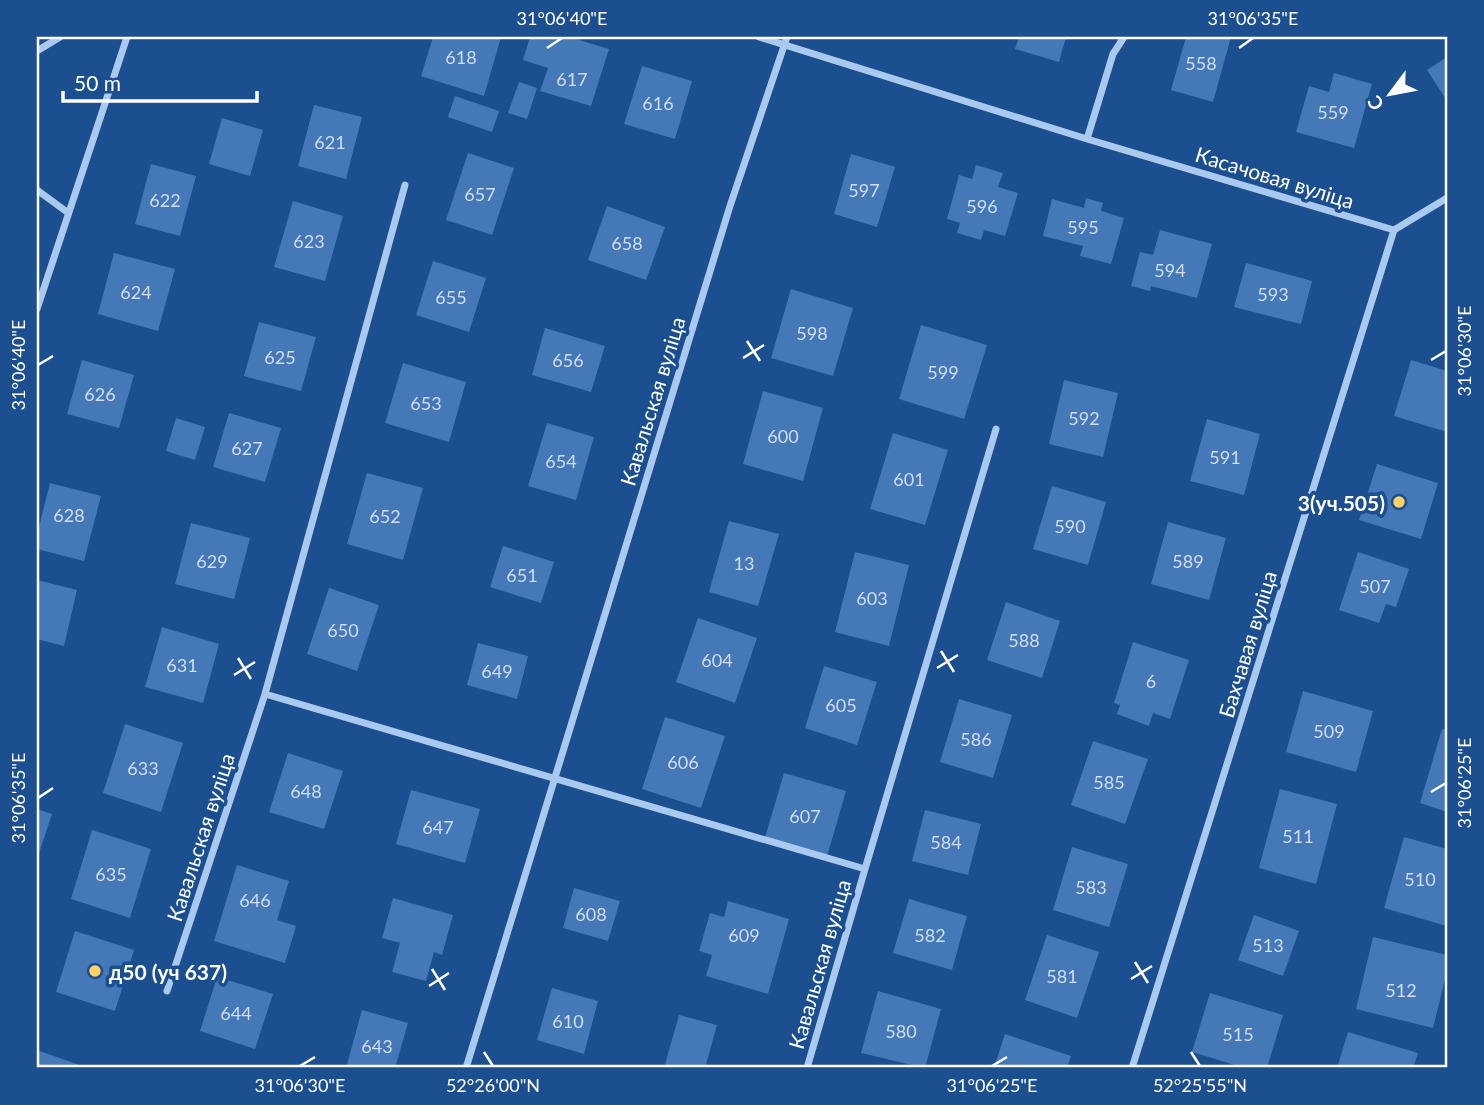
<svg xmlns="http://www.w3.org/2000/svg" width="1484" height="1105" viewBox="0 0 1484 1105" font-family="Lato,sans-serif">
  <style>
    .building { fill: #4478b7 }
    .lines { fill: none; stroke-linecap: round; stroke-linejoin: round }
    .street { stroke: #a9c9ee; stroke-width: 7 }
    .ticks { fill: none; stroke: #fff; stroke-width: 2.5 }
    .poi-dot { fill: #ffd166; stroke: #1b4f8f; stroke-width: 2.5 }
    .labels { text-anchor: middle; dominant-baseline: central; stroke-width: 7; stroke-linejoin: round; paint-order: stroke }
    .number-label { font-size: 18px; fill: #d0dded }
    .street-label { font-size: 21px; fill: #fff; stroke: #1b4f8f }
    .poi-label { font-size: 21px; font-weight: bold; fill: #fff; stroke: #1b4f8f; text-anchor: end }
    .neatline { fill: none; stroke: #fff; stroke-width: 2.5 }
    .ticks-label { font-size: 18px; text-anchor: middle; fill: #fff }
  </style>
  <rect width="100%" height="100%" fill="#1b4f8f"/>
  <path class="building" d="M433,37h68l-17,59 -63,-20z
    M530,37h39l40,12 -18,57 -51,-15 8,-23 -25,-8z
    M1019,37h47l-7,25 -44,-13z
    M1186,37h45l-18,65 -42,-12z
    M1447,57v44l-20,-31z
    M642,66l50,15 -17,58 -51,-15z
    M1334,73l38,11 -18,64 -58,-16 13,-46 20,6z
    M519,82l18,6 -10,31 -19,-6z
    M455,96l44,15 -7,21 -44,-15z
    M314,105l48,12 -16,62 -48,-13z
    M222,118l41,12 -13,46 -41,-12z
    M468,153l46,15 -22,67 -46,-15z
    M851,154l44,13 -18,60 -43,-13z
    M151,164l45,12 -16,60 -45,-12z
    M976,165l27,8 -5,14 20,6 -13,43 -21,-6 -3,10 -24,-7 3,-10 -13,-4 12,-44 13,4z
    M1086,198l17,5 -2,8 23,7 -13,46 -31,-8 3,-10 -40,-10 9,-37 32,9z
    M293,201l50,15 -18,65 -51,-14z
    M607,206l58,21 -19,53 -58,-20z
    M1160,230l52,14 -15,54 -46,-12 -1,5 -19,-5 9,-34 13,3z
    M114,253l61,16 -17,62 -60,-17z
    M433,261l53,17 -17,54 -53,-17z
    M1246,263l66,18 -11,43 -67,-17z
    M791,289l62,19 -20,68 -62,-18z
    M259,322l57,15 -15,54 -57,-15z
    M921,325l66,20 -23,74 -65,-20z
    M545,328l60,18 -14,46 -59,-17z
    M82,360l52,15 -15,53 -52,-14z
    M1411,360l36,11v61l-53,-16z
    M403,363l63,19 -17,60 -64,-19z
    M1064,380l54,13 -15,64 -54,-13z
    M763,391l60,17 -20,73 -60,-17z
    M229,413l52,15 -16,54 -52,-15z
    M176,418l29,9 -10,33 -29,-9z
    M1207,419l53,15 -16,61 -54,-14z
    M547,423l47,14 -18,63 -48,-14z
    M893,433l55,17 -23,75 -55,-16z
    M1377,464l61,19 -17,56 -62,-19z
    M367,473l56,15 -20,72 -56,-16z
    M50,483l51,13 -17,65 -47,-12v-14z
    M1052,486l54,16 -18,63 -55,-16z
    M729,521l50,13 -21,72 -49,-14z
    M1168,522l58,16 -17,62 -58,-16z
    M191,523l59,15 -16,61 -59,-15z
    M503,546l51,16 -13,41 -51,-16z
    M855,552l54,13 -20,81 -54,-14z
    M1358,552l51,17 -13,38 -10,-3 -7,19 -40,-13z
    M37,580l40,10 -13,56 -27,-7z
    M329,588l50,17 -22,66 -50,-17z
    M1006,602l54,19 -18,57 -55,-18z
    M698,618l59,20 -22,65 -59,-21z
    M162,627l57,17 -16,59 -58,-16z
    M1133,642l56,18 -19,59 -17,-6 -4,13 -32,-12 3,-9 -6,-2z
    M478,643l50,13 -11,43 -50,-14z
    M824,666l53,16 -20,63 -52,-17z
    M1303,691l70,20 -17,61 -70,-20z
    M959,699l53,16 -19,63 -53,-16z
    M665,717l60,19 -24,72 -59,-19z
    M125,724l58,19 -22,69 -58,-19z
    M1442,729l5,1v82l-27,-9z
    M1093,741l55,18 -23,65 -54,-19z
    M288,753l55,18 -19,58 -55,-17z
    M784,773l62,18 -20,69 -62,-19z
    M1280,789l57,15 -21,80 -57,-16z
    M411,790l69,19 -15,54 -69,-19z
    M37,809l15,5 -15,45z
    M925,810l56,14 -13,51 -56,-14z
    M92,830l59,19 -21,69 -59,-19z
    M1404,837l43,12v77l-63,-18z
    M1072,847l56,17 -19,63 -56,-17z
    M237,865l52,16 -12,39 19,6 -11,37 -71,-22z
    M574,888l46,13 -12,40 -45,-13z
    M393,898l60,17 -11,40 -8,-3 -8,29 -34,-9 8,-29 -18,-5z
    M909,899l58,17 -15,54 -59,-17z
    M728,901l61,18 -21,75 -62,-18 6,-21 -13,-4 11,-38 14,4z
    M1254,915l45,16 -16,45 -45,-16z
    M75,931l59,19 -19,61 -59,-19z
    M1047,935l52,17 -22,66 -52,-18z
    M1373,937l74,18v16l-14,57 -77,-19z
    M217,977l56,17 -18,55 -55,-18z
    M552,988l46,13 -14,53 -47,-14z
    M878,991l63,18 -16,59 -64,-15z
    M1210,993l73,22 -16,53h-22l-53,-16z
    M362,1010l46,13 -13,45h-49z
    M679,1015l38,10 -12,43h-41z
    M1348,1032l70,21 -5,15h-76z
    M1005,1034l66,22 -4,12h-73z
    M37,1050l51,18h-51z"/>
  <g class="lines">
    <path class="street" d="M759,37l328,102 307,91 53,-32
      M37,51l23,-14
      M1087,139l26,-85 11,-17
      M37,190l30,22
      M37,309l90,-272
      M265,694l140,-509
      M865,869l131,-440
      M167,991l98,-297 600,175 -58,199
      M466,1068l264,-862 57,-169
      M1132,1068l262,-838"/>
  </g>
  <path class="ticks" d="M547,48l15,-10M1239,48l14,-10M747,341l13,20M743,358l21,-13M1431,360l15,-9M38,365l15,-9M941,651l13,21M238,658l13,21M937,668l21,-13M234,675l21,-13M1431,792l15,-9M38,798l15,-10M1135,962l13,21M432,969l13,21M1131,979l21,-13M429,986l20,-13M484,1052l9,14M1191,1052l9,14M300,1066l15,-9M992,1066l15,-9"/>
  <g class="poi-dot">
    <circle cx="1399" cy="502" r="7"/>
    <circle cx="95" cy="971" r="7"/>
  </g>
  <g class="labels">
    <g class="number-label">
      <text x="461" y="57">618</text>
      <text x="1201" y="63">558</text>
      <text x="572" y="79">617</text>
      <text x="658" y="103">616</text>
      <text x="1333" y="112">559</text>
      <text x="330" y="142">621</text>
      <text x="864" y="190">597</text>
      <text x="480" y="194">657</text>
      <text x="165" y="200">622</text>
      <text x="982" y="206">596</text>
      <text x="1083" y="227">595</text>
      <text x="309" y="241">623</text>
      <text x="627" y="243">658</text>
      <text x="1170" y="270">594</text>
      <text x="136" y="292">624</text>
      <text x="1273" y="294">593</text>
      <text x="451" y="297">655</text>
      <text x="812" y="333">598</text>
      <text x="280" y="357">625</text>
      <text x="568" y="360">656</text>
      <text x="943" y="372">599</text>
      <text x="100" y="394">626</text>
      <text x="426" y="403">653</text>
      <text x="1084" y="418">592</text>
      <text x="783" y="436">600</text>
      <text x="247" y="448">627</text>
      <text x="1225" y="457">591</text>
      <text x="561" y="461">654</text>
      <text x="909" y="479">601</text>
      <text x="69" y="515">628</text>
      <text x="385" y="516">652</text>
      <text x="1070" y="526">590</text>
      <text x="212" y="561">629</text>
      <text x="1188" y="561">589</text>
      <text x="744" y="563">13</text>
      <text x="522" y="575">651</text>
      <text x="1375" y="586">507</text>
      <text x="872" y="598">603</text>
      <text x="343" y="630">650</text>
      <text x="1024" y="640">588</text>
      <text x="717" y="660">604</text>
      <text x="182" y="665">631</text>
      <text x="497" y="671">649</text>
      <text x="1151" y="681">6</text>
      <text x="841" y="705">605</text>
      <text x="1329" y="731">509</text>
      <text x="976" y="739">586</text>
      <text x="683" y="762">606</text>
      <text x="143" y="768">633</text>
      <text x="1109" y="782">585</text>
      <text x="306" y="791">648</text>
      <text x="805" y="816">607</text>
      <text x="438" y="827">647</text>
      <text x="1298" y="836">511</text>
      <text x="946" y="842">584</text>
      <text x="111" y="874">635</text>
      <text x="1420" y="879">510</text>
      <text x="1091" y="887">583</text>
      <text x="255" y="900">646</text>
      <text x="591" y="914">608</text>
      <text x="744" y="935">609</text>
      <text x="930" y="935">582</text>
      <text x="1268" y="945">513</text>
      <text x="1062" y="976">581</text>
      <text x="1401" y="990">512</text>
      <text x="236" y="1013">644</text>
      <text x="568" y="1021">610</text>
      <text x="901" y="1031">580</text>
      <text x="1238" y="1034">515</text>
      <text x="377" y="1046">643</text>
    </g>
    <g class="street-label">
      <text transform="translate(1275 177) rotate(17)">Касачовая вуліца</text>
      <text transform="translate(652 401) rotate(-73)">Кавальская вуліца</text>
      <text transform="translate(1247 644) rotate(-73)">Бахчавая вуліца</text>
      <text transform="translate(200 837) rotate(-72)">Кавальская вуліца</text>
      <text transform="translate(819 964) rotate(-74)">Кавальская вуліца</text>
    </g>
    <g class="poi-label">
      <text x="1385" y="502">3(уч.505)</text>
      <text x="109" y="971" text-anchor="start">д50 (уч 637)</text>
    </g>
  </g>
  <rect width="1484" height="1105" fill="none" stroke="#1b4f8f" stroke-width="77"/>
  <g transform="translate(1390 94) rotate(238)" stroke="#1b4f8f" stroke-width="5" paint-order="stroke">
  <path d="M0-5L12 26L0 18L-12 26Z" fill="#ffffff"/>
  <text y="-10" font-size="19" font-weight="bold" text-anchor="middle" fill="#ffffff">С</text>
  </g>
  <path d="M63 91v10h194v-10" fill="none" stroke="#ffffff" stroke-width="3.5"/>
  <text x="74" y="91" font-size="21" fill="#ffffff" stroke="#1b4f8f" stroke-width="5" paint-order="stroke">50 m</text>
  <rect x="38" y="38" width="1408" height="1028" class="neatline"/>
  <g class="ticks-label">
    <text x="562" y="25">31°06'40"E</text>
    <text x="1253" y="25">31°06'35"E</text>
    <text transform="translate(1465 351) rotate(-90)" y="6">31°06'30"E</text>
    <text transform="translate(19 365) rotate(-90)" y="6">31°06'40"E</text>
    <text transform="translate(1465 783) rotate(-90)" y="6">31°06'25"E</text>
    <text transform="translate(19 798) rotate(-90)" y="6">31°06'35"E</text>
    <text x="300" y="1092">31°06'30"E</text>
    <text x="493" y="1092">52°26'00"N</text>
    <text x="992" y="1092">31°06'25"E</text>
    <text x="1200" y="1092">52°25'55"N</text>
  </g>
</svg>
